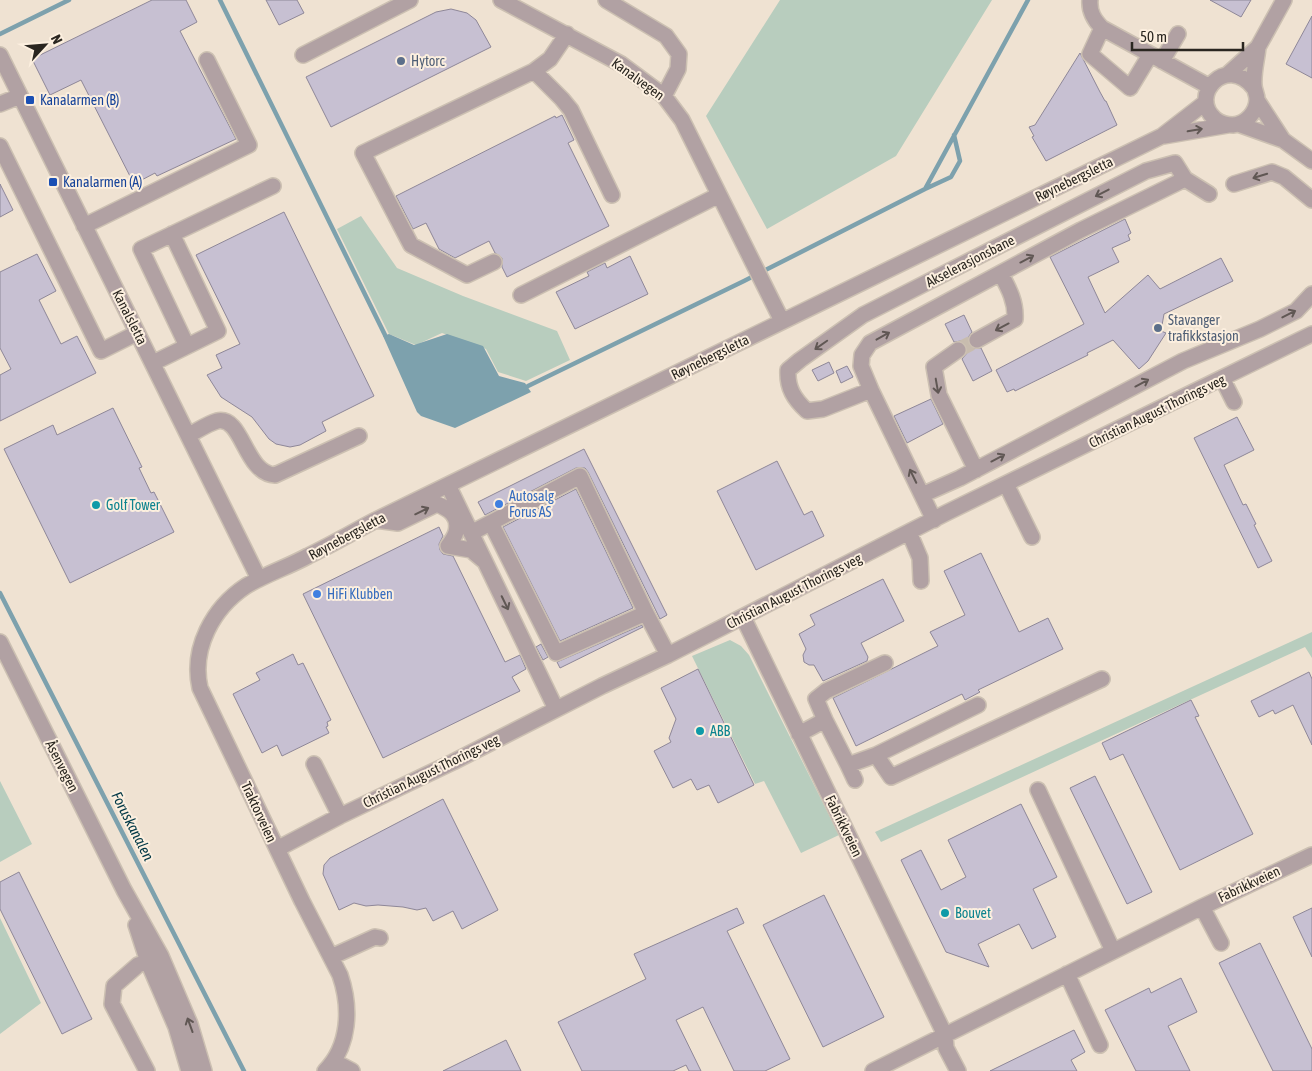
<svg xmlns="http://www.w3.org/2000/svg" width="1312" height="1071" viewBox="0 0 1312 1071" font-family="'Asap Condensed',sans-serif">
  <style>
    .green { fill: #b8cdbe }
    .water { fill: #7da1ad }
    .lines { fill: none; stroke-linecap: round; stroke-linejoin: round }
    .stream { stroke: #7da1ad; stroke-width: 4.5 }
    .building { fill: #c7c0d2; stroke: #8e8798 }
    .minor-tunnel { stroke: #c8bcae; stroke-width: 15; stroke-dasharray: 15 8; stroke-linecap: butt }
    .minor-casing { stroke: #ccc0b2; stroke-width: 18 }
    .minor { stroke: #b1a1a3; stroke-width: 15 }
    .oneway { stroke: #605754 }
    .service-dot { fill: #5c6f8a; stroke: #fcefdf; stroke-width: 2 }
    .transit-dot { fill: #1a4fb4; stroke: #fcefdf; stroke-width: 2 }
    .shop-dot { fill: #3f7fe0; stroke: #fcefdf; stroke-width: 2 }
    .culture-dot { fill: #0f9aa8; stroke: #fcefdf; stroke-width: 2 }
    .labels { text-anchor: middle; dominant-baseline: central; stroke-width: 4; stroke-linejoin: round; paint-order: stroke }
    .service-label { font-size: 14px; fill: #4e5e75; stroke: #fcefdf; text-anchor: start }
    .street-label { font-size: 14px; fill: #2a2620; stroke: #fcefdf }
    .transit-label { font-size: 14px; fill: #164399; stroke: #fcefdf; text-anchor: start }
    .shop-label { font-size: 14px; fill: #366cbe; stroke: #fcefdf; text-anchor: start }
    .culture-label { font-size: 14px; fill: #0d838f; stroke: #fcefdf; text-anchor: start }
    .water-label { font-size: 15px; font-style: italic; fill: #003846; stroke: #fcefdf }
  </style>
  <rect width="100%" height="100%" fill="#efe2d2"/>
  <path class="green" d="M780,0h212l-96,156 -129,73 -61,-113z
    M361,216l36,52 66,28 94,35 13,29 -44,21 -28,-9 -12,-23 -44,-16 -26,12 -27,-11 -52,-105z
    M1312,632v26l-7,-11 -424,195 -6,-10z
    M730,640l11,6 8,9 90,180 -38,18 -37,-72 -9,3 -63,-128z
    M0,781l32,63 -32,18z
    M0,918l41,85 -41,31z"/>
  <path class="water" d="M389,334l25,11 33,-11 36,12 16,30 26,7 6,9 -76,36 -34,-12 -4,-4 -34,-76z"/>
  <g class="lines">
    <path class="stream" d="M220,0l165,335
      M0,34l69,-34
      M925,189l26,-12 9,-16 -6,-26
      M528,386l216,-105 181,-92 103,-189
      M0,593l244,478"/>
  </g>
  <path class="building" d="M152,0h34l11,22 -17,9 56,108 -79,37 -2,-3 -21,11 -53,-104 -31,15 -18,-36z
    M266,0h31l7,13 -25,12z
    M1210,0h41l-10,17z
    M451,9l16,4 9,7 15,27 -160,80 -25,-50 130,-65z
    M1312,16v62l-26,-14z
    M1080,53l20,39 5,9h1l11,24 -71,36 -14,-24 2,-1 -5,-9 6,-2z
    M562,115l12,25 -6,3 41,83 -102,51 -5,-10v-9l-7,-5 -6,-12 -34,17 -16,-9 -13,-26 -13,6 -17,-33 159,-80 1,2z
    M0,184l13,26 -13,7z
    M284,212l90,184 -52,26 4,9 -26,14 -10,2 -14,-3 -7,-5 -17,-22 -31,-20 -14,-22 15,-7 -6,-13 24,-11 -44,-89z
    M1125,219l6,14 -3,2 2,5 -18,8 7,14 -31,15 17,36 43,-38 12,14 61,-31 12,23 -69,33 -3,17 5,2 -18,28 -9,8 -26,-29 -26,13 1,2 -73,36 -1,-2 -7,3 -11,-22 88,-46 -34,-67z
    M37,254l19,37 -17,9 22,44 16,-8 19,37 -96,48v-46l11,-6 -11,-21v-76z
    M630,256l18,38 -73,35 -19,-37 33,-16 -2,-4 18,-9 2,5z
    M964,315l8,17 -3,4v8l4,4h8l11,23 -19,10 -11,-22 5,-6 -1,-8 -5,-4 -7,1 -9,-18z
    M829,362l5,11 -16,8 -6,-11z
    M847,366l6,11 -12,6 -5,-12z
    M931,399l12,25 -36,19 -13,-27z
    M113,408l29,59 -3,1 12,25 3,-1 20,40 -104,51 -66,-134 49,-24 4,10z
    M1237,417l17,33 -30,15 19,40 3,-1 10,20 -2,1 18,36 -14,7 -64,-130z
    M584,449l83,166 -7,4 -72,-147 -3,-4h-9l-91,47 -7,-13z
    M777,461l27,54 8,-4 12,25 -68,34 -39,-79z
    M576,489l57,119 -73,33 -57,-114z
    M439,527l4,9 -4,8 1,6 3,4 10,2 52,106 15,-7 6,14 -14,8 8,14 -137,67 -80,-164z
    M981,553l38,79 29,-14 15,31 -85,41 2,2 -15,8 -3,-6 -106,52 -23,-48 105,-52 -8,-14 35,-17 -21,-44z
    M883,579l21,42 -43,22 7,14 -1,4 -44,20 -9,-16h-5l-5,-3 -1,-7 3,-6 -7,-15 16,-9 -5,-10z
    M642,625l1,2 -83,41 -3,-6z
    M541,644l7,13 -5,3 -7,-13z
    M293,654l5,11 5,-2 28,57 -4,2 1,4 -2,1 3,6 -47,23 -5,-11 -15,8 -29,-59 27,-14 -4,-7z
    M698,669l56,116 -36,18 -9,-18 -12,5 -6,-11 -18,9 -19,-37 17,-9 -2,-4 7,-19 -15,-31z
    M1309,672l3,7v66l-19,-40 -18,9 -2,-4 -14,7 -8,-16z
    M1191,700l8,16 -4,1 58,117 -73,36 -57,-116 -13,6 -8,-17z
    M1095,776l57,116 -25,12 -57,-116z
    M443,799l55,111 -36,19 -9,-18 -20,10 -7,-13 -9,2 -14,-3 -25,-2 -12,1 -12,-3 -15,7 -16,-36 1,-9 6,-7z
    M1021,804l36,73 -24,12 23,48 -24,12 -13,-25 -41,20 11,23 -43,-15 -45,-92 20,-10 20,40 25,-13 -18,-37z
    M19,872l73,147 -30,15 -62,-125v-27z
    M824,895l60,122 -61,30 -60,-122z
    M737,908l7,15 -17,8 63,128 -25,12h-31l-31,-64 -27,13 25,51h-12l-3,-6 -13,6h-91l-24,-49 88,-43 -12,-25z
    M1312,908v49l-19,-40z
    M1260,943l52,106v22h-39l-54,-108z
    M1181,978l16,34 -29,14 22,45h-54l-31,-61 44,-22 2,5z
    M1074,1030l11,22 -14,8 6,11h-87z
    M506,1040l15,31h-78z"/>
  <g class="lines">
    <path class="minor-tunnel" d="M958,350l19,-10"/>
    <defs>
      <path id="minor" d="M501,0l120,64 43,32 18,24 100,201
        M606,0l60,36 13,18 -1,15 -14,27
        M1090,0c-1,12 4,20 12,28l108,59
        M1102,28l-12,26 40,34 20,-33
        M0,55l259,524
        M303,55l107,-55
        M1162,61l16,-27
        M534,71l28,28 9,11 41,85
        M1228,74l30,-27 26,-47
        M1253,87c-27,-33 -65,9 -38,32 5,4 12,6 18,6 13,-1 24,-13 24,-26 0,-5 -3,-9 -3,-14 -1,-13 3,-26 4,-38
        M1257,100l26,40
        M0,104l20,-8
        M1238,124l45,16 29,21
        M1164,136l64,-11
        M0,146l101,205 36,-18
        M1234,184l38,-12 12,5 28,23
        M84,226l165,-81 -42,-85
        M494,262l-27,13 -56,-30 -48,-92 171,-82 16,-12 17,-25
        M521,295l198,-100
        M977,340l38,-21c1,-17 -6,-30 -14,-45
        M187,346l-46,-97 132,-63
        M958,350l-24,17 5,28 37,75
        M153,363l65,-32 -46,-97
        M1222,378l12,24
        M871,390l-48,19 -16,2c-13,-12 -20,-23 -19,-41l12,-10 63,-45 283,-144 29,-8 10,16 24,15
        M189,435c8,-4 18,-11 28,-14 26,-6 27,52 58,54l84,-39
        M1006,484l26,53
        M448,485l108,224
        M922,495l38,-17 223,-117 77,-32 36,-18 16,-17
        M376,520l22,3 39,-19c12,5 23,12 19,28 -1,4 -5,10 -8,14l23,4 12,10
        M934,520l-63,-130 -10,-24 1,-11 8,-12 211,-113 104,-51
        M491,523l65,130 90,-40
        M909,532l11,26 1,23
        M471,533l109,-57 66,137 22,42
        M743,617l202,418 1,13 12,23
        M0,642l124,248 37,66 29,68 14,47
        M825,720l23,45 28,-10 15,22 211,-98
        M799,734l26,-14 -9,-21 10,-8 59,-28
        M876,755l102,-50
        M314,764l26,52
        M848,765l7,15
        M1038,790l75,161
        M277,849l63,-33 113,-54 149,-76 66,-31 278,-142 366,-179
        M1202,907l19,36
        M136,925l12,37 28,65 13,44
        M331,957l44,-20 5,1
        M1067,974l33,71
        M335,1062l17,9
        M147,1071l-35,-67 2,-18 24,-21 19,-7
        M325,1071c25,-25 26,-64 15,-96l-38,-74 -102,-213c-9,-40 13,-80 46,-102 20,-12 42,-19 62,-30 23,-11 45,-24 68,-36l786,-384 44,-34
        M873,1071l329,-164 110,-52"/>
    </defs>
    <use href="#minor" class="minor-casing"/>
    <use href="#minor" class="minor"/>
  </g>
  <defs><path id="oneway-shaft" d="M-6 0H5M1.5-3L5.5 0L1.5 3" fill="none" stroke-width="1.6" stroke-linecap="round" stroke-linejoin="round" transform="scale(1.25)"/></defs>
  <g class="oneway">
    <use href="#oneway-shaft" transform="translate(1195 130) rotate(-10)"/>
    <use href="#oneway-shaft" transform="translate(1260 176) rotate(163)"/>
    <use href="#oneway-shaft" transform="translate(1102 193) rotate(153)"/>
    <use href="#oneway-shaft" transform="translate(1027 259) rotate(-28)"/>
    <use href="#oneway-shaft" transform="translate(1289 314) rotate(-27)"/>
    <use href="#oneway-shaft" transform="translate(1002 327) rotate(152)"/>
    <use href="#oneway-shaft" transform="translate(883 336) rotate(-29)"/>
    <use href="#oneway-shaft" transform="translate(821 345) rotate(145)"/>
    <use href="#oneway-shaft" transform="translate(1142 383) rotate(-28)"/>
    <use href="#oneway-shaft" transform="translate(937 386) rotate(80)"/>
    <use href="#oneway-shaft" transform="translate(998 458) rotate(-28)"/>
    <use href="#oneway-shaft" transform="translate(913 476) rotate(-116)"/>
    <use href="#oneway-shaft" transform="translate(422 511) rotate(-26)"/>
    <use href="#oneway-shaft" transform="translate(505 603) rotate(64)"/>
    <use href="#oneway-shaft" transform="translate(190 1025) rotate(-110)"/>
  </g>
  <g class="service-dot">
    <circle cx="401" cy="61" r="5"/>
    <circle cx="1158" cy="328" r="5"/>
  </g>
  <g class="transit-dot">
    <rect x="25" y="95" width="10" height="10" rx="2.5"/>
    <rect x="48" y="177" width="10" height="10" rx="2.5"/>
  </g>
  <g class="shop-dot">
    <circle cx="499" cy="504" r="5"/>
    <circle cx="317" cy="594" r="5"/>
  </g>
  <g class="culture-dot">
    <circle cx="96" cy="505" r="5"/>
    <circle cx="700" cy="731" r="5"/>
    <circle cx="945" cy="913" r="5"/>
  </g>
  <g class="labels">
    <g class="service-label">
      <text x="411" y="61">Hytorc</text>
      <text x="1168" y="320">Stavanger<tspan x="1168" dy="16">trafikkstasjon</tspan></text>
    </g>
    <g class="street-label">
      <text transform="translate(638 79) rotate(36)">Kanalvegen</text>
      <text transform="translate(1074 179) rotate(-26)">Røynebergsletta</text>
      <text transform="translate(970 261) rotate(-27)">Akselerasjonsbane</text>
      <text transform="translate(130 317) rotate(63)">Kanalsletta</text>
      <text transform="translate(710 357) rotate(-26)">Røynebergsletta</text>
      <text transform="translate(1157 411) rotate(-26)">Christian August Thorings veg</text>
      <text transform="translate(347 536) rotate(-28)">Røynebergsletta</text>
      <text transform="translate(794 591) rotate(-27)">Christian August Thorings veg</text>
      <text transform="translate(62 766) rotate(63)">Åsenvegen</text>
      <text transform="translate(431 771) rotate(-26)">Christian August Thorings veg</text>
      <text transform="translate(259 812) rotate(65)">Traktorveien</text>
      <text transform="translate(844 826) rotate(64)">Fabrikkveien</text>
      <text transform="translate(1249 884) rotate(-25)">Fabrikkveien</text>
    </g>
    <g class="transit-label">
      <text x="40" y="100">Kanalarmen (B)</text>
      <text x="63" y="182">Kanalarmen (A)</text>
    </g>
    <g class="shop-label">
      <text x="509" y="496">Autosalg<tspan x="509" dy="16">Forus AS</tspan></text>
      <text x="327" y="594">HiFi Klubben</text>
    </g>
    <g class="culture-label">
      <text x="106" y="505">Golf Tower</text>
      <text x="710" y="731">ABB</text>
      <text x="955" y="913">Bouvet</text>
    </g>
    <g class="water-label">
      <text transform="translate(133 826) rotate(63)">Foruskanalen</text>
    </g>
  </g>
  <g transform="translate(45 45) rotate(64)" stroke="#fcefdf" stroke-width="4" paint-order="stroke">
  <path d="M0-4L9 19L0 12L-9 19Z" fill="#2a2620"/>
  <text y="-8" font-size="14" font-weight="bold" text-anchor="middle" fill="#2a2620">N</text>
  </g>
  <path d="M1132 42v8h111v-8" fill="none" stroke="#2a2620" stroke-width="2.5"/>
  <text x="1140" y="42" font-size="15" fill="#2a2620" stroke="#fcefdf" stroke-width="4" paint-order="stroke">50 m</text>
</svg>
